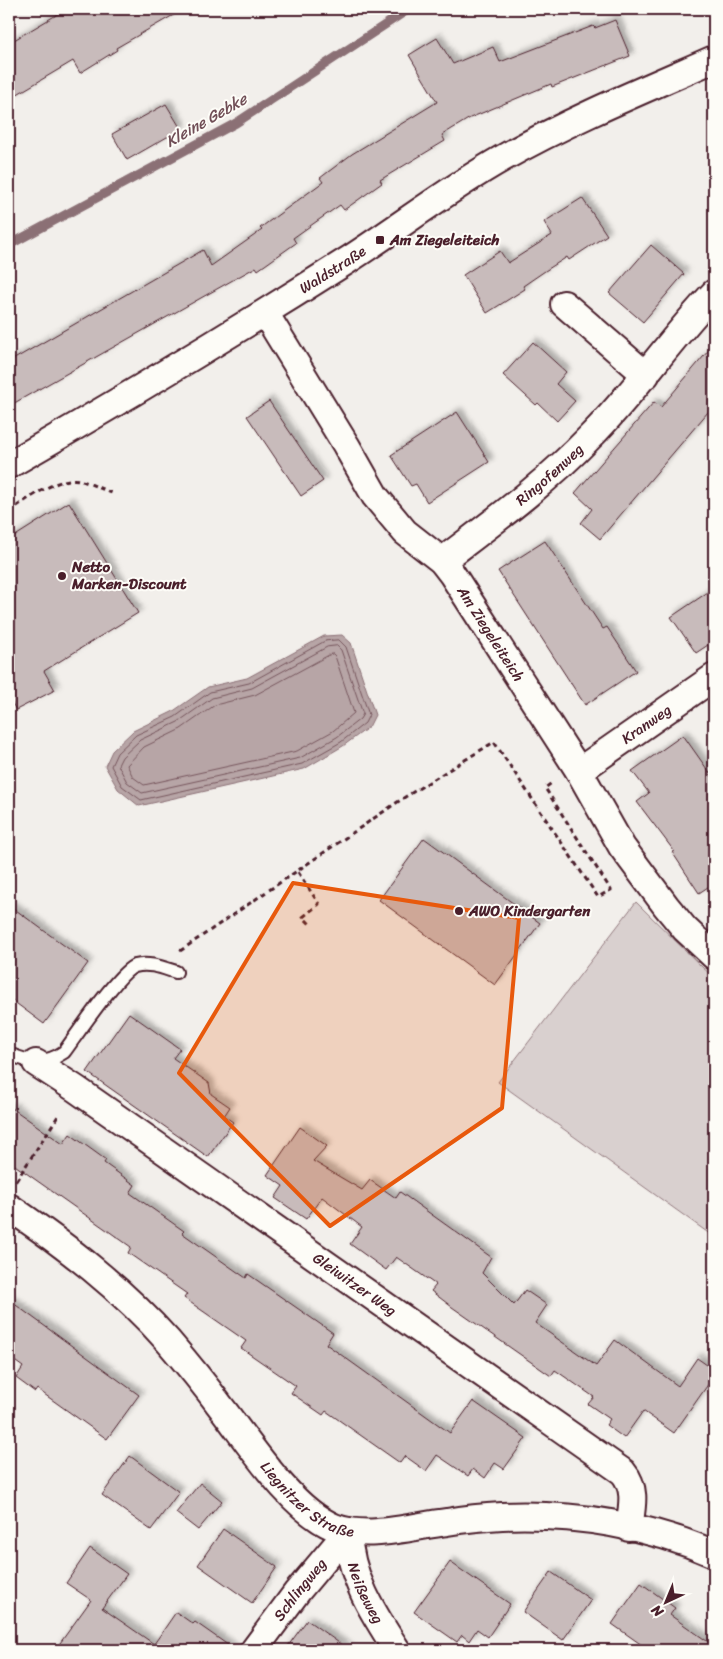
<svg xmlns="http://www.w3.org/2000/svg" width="723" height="1659" viewBox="0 0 723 1659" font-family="Sriracha,sans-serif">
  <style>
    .green { fill: #d9d0cf; stroke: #92787d }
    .water { fill: #b7a5a6; stroke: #8b6f75 }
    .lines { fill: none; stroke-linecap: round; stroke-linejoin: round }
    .shore { stroke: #76555c; stroke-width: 1 }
    .stream { stroke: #8b6f75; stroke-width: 9 }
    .building { fill: #c8bbbb; stroke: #4a1f2b; filter: url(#shadow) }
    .lane-casing { stroke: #4a1f2b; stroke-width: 16 }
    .street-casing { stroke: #4a1f2b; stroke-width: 30 }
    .path { stroke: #4a1f2b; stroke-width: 3; stroke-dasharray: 5 4; stroke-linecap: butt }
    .lane { stroke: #fdfcf7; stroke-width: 12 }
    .street { stroke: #fdfcf7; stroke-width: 26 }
    .marked { fill: #e8590c; fill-opacity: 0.2; stroke: #e8590c; stroke-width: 4; stroke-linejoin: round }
    .poi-dot { fill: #4a1f2b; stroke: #fdfcf7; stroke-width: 2 }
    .labels { text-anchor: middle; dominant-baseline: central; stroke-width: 4; stroke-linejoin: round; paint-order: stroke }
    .poi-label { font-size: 15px; font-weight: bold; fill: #4a1f2b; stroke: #fdfcf7; text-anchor: start }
    .street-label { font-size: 15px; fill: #4a1f2b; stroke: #fdfcf7 }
    .water-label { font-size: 16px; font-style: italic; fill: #704e56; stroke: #fdfcf7 }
  </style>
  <defs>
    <filter id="shadow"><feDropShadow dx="4.5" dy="-4.5" stdDeviation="2.5" flood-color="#0004"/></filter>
  </defs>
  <rect width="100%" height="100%" fill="#f2efeb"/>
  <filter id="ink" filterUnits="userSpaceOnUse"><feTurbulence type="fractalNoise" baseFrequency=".02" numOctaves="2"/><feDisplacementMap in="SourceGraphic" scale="10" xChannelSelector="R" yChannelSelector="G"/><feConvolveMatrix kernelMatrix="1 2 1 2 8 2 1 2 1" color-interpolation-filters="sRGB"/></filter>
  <g filter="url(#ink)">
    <path class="green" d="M636,902l67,66 11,9v260l-216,-155z"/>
    <path class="water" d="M342,635l9,8 24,72 -6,12 -26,19 -39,23 -165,37 -21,-17 -13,-23 7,-15 21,-20 39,-19 36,-25 39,-9 77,-42z"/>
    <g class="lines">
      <path class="shore" d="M339,640l7,7 23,68 -4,8 -24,19 -39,22 -161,36 -19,-14 -11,-20 6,-13 19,-18 39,-18 35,-25 39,-9 76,-42z
        M337,646l4,4 22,64 -3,5 -23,18 -37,21 -158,35 -15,-11 -9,-17 4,-8 18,-17 38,-18 34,-24 40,-10 75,-41z
        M333,654l2,2 19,57 -21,18 -36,20 -153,34 -11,-8 -6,-12 17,-18 37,-18 34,-24 40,-10 74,-40z"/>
      <path class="stream" d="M9,245l227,-122 173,-114"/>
    </g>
    <path class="building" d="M72,9h112l-68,39 1,2 -37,23 -7,-12 -64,38v-56l49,-29z
      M615,20l15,36 -78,31 -1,-3 -81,34 -28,17 3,6 -65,39 2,3 -38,27 -4,-5 -47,33 3,5 -38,27 -2,-3 -247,139v-44l194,-112 8,16 51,-36 -2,-2 63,-46 -3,-4 32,-24 85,-52 -28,-47 28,-17 16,26 40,-17 7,15 93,-36 2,2z
      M166,104l15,25 -54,31 -15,-26z
      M582,198l25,37 -38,25 -2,-3 -22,14 -22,15 2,3 -38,24 -24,-38 37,-24 8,12 44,-28 -8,-13z
      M651,245l33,29 -41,48 -34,-29z
      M533,342l33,30 -10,12 19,17 -18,20 -19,-18 -2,2 -33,-30z
      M714,344v61l-114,134 -19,-16 11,-14 -17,-16 79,-91 7,5z
      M269,401l54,80 -22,15 -54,-80z
      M457,412l32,50 -62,40 -11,-18 -5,2 -20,-31z
      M69,502l69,111 -94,58 11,19 -39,20 -7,-12v-158z
      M545,541l58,88 4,-2 29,44 -51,34 -87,-134z
      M714,588v53l-18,12 -25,-36z
      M683,735l31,44v104l-15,10 -27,-41 2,-1 -37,-49 12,-9 -17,-22z
      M424,838l116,85 -45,62 -116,-85z
      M9,905l79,58 -44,61 -35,-26z
      M129,1013l51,36 -7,9 36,25 2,11 19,13 -6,9 9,6 -25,35 -121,-85z
      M9,1106l54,38 7,-10 36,26 -2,3 31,22 -5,8 54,38 -2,2 64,45 2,-4 85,59 -7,11 124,89 23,-32 53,37 -22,31 -9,-6 -10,15 -12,-9 -5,7 -31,-21 -11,16 -21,-15 -5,7 -74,-52 -3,4 -32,-22 5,-7 -55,-38 5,-7 -62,-43 3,-4 -59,-41 3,-6 -122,-86z
      M300,1127l27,19 -14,15 49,29 8,-10 26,18 4,-6 91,65 -9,16 32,32 11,-15 22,15 -12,18 61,43 19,-26 63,46 19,-28 17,12v6l-40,57 -31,-22 -19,27 -18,-13 4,-6 -22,-15 6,-7 -39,-27 -4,6 -99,-69 -21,-16 5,-6 -40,-28 -10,13 -36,-26 12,-17 -40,-30 -16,22 -31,-21 8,-12 -16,-11z
      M9,1300l130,95 -32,44 -70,-50 -2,3 -19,-14 7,-11 -14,-10z
      M130,1456l49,36 -28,38 -49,-35z
      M200,1483l22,18 -24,29 -22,-17z
      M223,1529l54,38 -25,36 -54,-38z
      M90,1548l37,26 -25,34 52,36 22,-32 17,12 2,-2 40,28h-180l36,-50 -25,-17z
      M450,1562l60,42 -22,33 -11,-8 -8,12 -7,-6 -5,7 -43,-30z
      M551,1572l40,28 -28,40 -40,-28z
      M641,1583l34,25 -5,7 44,31v4h-65l-37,-26z
      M307,1620l42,30h-64z"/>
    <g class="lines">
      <defs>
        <path id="lane" d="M9,1054c21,9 36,11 55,-2 12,-16 56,-82 71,-86 14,-4 28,2 41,6"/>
        <g id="street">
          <path d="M564,304l82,71"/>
          <path id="s1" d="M265,313l81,132 29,51 30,36 37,29 10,13 127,197 43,76 44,59 19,23 29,27"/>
          <path id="s2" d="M9,465c113,-65 226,-133 336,-203 53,-34 103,-73 158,-104 67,-38 140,-68 211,-99"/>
          <path id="s3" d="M442,561c51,-39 103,-77 148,-124 45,-45 80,-98 124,-144"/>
          <path id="s4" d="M579,771l135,-94"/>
          <path id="s5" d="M36,1063l40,26 547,383c14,17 9,35 6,56"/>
          <path id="s6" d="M9,1207c57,39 112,81 159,134 18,21 36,43 53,66 28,36 70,102 113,120 33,13 79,-1 113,-5 18,-3 37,-5 55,-6 72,-3 147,9 212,38"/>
          <path id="s7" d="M348,1531c1,45 25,82 49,119"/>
          <path id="s8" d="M254,1650l43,-58 51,-61"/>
        </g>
      </defs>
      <use href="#lane" class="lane-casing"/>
      <use href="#street" class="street-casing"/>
      <path class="path" d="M9,511c18,-11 49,-35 70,-31 11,3 22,9 33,13
        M298,872l21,32 -16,13 9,9
        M180,951l225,-154 89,-55 104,155 13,-7 -66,-102 8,-6
        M16,1181l44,-68"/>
      <use href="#lane" class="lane"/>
      <use href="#street" class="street"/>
    </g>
  </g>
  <path class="marked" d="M293,883l226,35 -17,190 -172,118 -151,-153z"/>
  <g class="poi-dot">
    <rect x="375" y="235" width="10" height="10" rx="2.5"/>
    <circle cx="62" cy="576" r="5"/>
    <circle cx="459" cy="911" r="5"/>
  </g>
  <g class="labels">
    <g class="poi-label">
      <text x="390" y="240">Am Ziegeleiteich</text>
      <text x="72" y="567">Netto<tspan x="72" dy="17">Marken-Discount</tspan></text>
      <text x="469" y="911">AWO Kindergarten</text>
    </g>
    <g class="street-label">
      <text stroke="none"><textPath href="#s2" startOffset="378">Waldstraße</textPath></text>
      <text stroke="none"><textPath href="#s3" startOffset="138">Ringofenweg</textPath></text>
      <text stroke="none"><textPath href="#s1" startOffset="395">Am Ziegeleiteich</textPath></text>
      <text stroke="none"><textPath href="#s4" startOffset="82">Kranweg</textPath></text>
      <text stroke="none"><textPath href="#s5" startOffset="388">Gleiwitzer Weg</textPath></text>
      <text stroke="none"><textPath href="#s6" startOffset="422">Liegnitzer Straße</textPath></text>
      <text stroke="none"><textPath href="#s8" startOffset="76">Schlingweg</textPath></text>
      <text stroke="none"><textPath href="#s7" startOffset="65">Neißeweg</textPath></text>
    </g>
    <g class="water-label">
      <text transform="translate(206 120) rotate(-30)">Kleine Gebke</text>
    </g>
  </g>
  <rect width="723" height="1659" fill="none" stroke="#fdfcf7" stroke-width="30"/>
  <rect x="15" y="15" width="693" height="1629" fill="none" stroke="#4a1f2b" stroke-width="2" filter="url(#ink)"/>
  <g transform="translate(666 1602) rotate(224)" stroke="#fdfcf7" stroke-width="4" paint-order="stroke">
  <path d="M0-4L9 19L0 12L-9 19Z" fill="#4a1f2b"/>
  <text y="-8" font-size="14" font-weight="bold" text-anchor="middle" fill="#4a1f2b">N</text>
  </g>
</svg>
